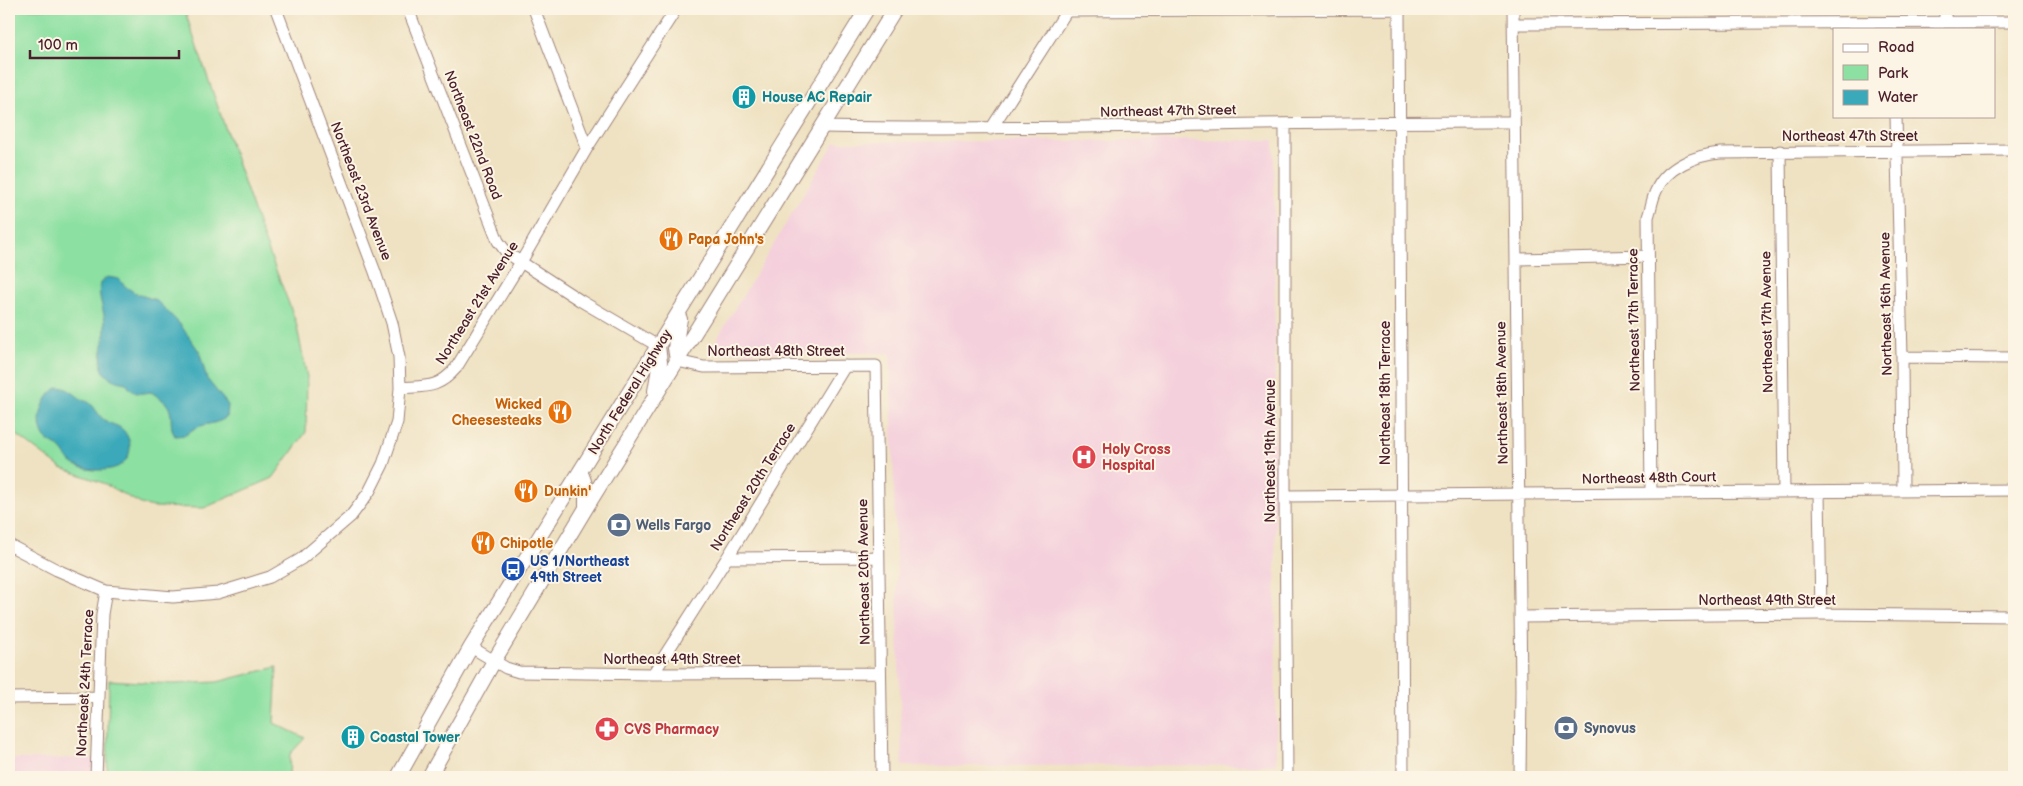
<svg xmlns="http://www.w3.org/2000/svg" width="2023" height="786" viewBox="0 0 2023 786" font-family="'Balsamiq Sans',sans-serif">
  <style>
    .built { fill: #f4cfdc }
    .green { fill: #8ce0a1; stroke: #6b8066 }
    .water { fill: #3aa9b9; stroke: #426472 }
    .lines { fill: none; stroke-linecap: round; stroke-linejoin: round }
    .minor-casing { stroke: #9c8076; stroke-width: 13 }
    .major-casing { stroke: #9c8076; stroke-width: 16 }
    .minor { stroke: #fff; stroke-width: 11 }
    .major { stroke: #fff; stroke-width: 14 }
    .labels { text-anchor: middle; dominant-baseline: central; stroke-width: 4; stroke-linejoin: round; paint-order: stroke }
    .culture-label { font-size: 14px; font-weight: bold; fill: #0d838f; stroke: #fcf5e5; text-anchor: start }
    .street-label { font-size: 14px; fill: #4a1f2b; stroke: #fcf5e5 }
    .food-label { font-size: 14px; font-weight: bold; fill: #c56008; stroke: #fcf5e5; text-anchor: start }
    .health-label { font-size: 14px; font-weight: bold; fill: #be3a42; stroke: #fcf5e5; text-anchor: start }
    .service-label { font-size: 14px; font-weight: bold; fill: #4e5e75; stroke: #fcf5e5; text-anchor: start }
    .transit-label { font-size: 14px; font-weight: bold; fill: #164399; stroke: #fcf5e5; text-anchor: start }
  </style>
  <rect width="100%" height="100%" fill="#fcf5e5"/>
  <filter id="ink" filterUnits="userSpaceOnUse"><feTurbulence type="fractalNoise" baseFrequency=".02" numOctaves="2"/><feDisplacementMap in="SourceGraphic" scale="10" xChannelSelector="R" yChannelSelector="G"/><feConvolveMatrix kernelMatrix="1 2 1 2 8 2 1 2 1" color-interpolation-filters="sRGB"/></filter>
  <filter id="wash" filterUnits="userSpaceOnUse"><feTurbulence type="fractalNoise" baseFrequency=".0096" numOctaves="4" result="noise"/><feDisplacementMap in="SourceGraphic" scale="20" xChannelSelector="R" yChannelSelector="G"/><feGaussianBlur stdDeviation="1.12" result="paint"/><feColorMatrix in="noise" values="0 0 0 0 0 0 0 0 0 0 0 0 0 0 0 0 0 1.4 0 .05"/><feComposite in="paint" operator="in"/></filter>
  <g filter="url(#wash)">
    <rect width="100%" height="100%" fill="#efe2c2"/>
    <path class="built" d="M1274,140l2,625 -374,1 -12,-413 -181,-1 126,-210z
      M97,758l-1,19h-87v-18z"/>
    <path class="green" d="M9,9h175l78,225 34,88 11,55 -1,55 -33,46 -69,30 -51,-1 -12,-3 -38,-21 -42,-15 -52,-39z
      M277,667l-3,56 31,15 -15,16 -1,23h-182l2,-97 64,4 44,-2z"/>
    <path class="water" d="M107,277l12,2 7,8 11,7 19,6 23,23 20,28 8,28 21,26 -1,12c-14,10 -27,4 -41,18l-11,1c-6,-9 -2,-19 -6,-28 -3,-7 -12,-12 -18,-16 -13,2 -18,3 -25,-9 -39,-6 -20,-32 -21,-58 0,-15 -8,-28 -5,-42z
      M58,387c11,1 15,6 23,12 3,2 7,2 10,5 5,5 9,14 15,17 6,4 12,4 17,9 11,12 9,30 -6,37 -11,5 -35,4 -45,-4 -4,-3 -7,-10 -11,-14 -5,-5 -12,-6 -16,-11 -11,-16 -2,-42 13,-51z"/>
  </g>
  <g filter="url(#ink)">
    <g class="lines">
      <defs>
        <path id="minor" d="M276,9l99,263 17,51 7,34 1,31
          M408,9l90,232 9,12 74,48 77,45
          M534,9l53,139
          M1399,9l4,768
          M1513,9l8,681 -1,87
          M1066,11l333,-2
          M1513,24l501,-2
          M1938,25l7,-3v-13
          M1896,116l6,241 1,134
          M1285,124v372l2,281
          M822,127c230,4 461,-6 692,-5
          M991,129l77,-120
          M1780,151l4,341
          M1516,259l132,-3
          M1902,357l112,1
          M677,361l27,6 172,-1 6,411
          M1819,492l2,122
          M1651,493l-3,-276c3,-8 4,-18 8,-26 10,-24 40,-36 64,-38l294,-3
          M1285,496l729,-6
          M9,545l48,25 49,21 67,6 45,-4 52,-16 31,-18 50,-43 18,-24 14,-28 14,-42 3,-34c26,-2 38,1 56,-20l65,-106 66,-114 89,-139
          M727,558l151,-1
          M1520,617l301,-3 193,2
          M471,647l35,21 13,4 134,2 227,-1
          M653,674l74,-116 118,-192
          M9,698l90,-1
          M96,777l6,-163 4,-23"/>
        <path id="major" d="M677,361l-2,-13 5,-29
          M655,391l5,-29 -2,-16
          M580,472c7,12 6,22 6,35
          M398,777l73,-130 396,-638
          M429,777l65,-116 92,-153 309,-499"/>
      </defs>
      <use href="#minor" class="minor-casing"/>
      <use href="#major" class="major-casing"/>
      <use href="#minor" class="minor"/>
      <use href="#major" class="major"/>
    </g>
  </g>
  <defs>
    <symbol id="building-disc" viewBox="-11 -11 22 22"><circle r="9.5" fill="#0f9aa8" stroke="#fcf5e5"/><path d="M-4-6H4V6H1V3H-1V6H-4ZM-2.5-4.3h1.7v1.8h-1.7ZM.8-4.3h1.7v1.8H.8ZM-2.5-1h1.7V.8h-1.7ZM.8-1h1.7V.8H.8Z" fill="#fff"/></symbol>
    <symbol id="restaurant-disc" viewBox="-11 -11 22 22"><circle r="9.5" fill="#e8710a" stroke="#fcf5e5"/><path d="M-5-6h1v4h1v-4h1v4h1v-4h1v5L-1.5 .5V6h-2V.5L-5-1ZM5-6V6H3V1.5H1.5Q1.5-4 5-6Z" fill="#fff"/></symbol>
    <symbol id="hospital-disc" viewBox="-11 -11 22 22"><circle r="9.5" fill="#e0444e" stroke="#fcf5e5"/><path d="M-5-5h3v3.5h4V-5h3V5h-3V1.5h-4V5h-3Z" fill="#fff"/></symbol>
    <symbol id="bank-disc" viewBox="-11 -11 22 22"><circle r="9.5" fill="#5c6f8a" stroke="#fcf5e5"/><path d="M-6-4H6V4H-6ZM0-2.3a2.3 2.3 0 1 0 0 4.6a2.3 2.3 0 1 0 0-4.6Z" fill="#fff"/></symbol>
    <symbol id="bus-disc" viewBox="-11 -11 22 22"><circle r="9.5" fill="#1a4fb4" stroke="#fcf5e5"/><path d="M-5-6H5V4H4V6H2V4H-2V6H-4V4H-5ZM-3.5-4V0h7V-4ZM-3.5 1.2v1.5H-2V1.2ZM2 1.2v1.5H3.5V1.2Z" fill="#fff"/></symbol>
    <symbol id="pharmacy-disc" viewBox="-11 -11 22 22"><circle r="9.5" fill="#e0444e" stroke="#fcf5e5"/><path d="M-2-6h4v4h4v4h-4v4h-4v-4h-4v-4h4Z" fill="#fff"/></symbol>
  </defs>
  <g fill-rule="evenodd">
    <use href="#building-disc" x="730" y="83" width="28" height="28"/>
    <use href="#restaurant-disc" x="657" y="225" width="28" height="28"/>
    <use href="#restaurant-disc" x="546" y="398" width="28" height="28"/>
    <use href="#hospital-disc" x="1070" y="443" width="28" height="28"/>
    <use href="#restaurant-disc" x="512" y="477" width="28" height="28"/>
    <use href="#bank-disc" x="605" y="511" width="28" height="28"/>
    <use href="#restaurant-disc" x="469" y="529" width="28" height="28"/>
    <use href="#bus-disc" x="499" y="555" width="28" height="28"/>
    <use href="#bank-disc" x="1552" y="714" width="28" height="28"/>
    <use href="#pharmacy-disc" x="593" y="715" width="28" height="28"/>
    <use href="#building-disc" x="339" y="723" width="28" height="28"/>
  </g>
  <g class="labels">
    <g class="culture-label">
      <text x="762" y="97">House AC Repair</text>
      <text x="370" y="737">Coastal Tower</text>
    </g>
    <g class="street-label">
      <text transform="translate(1168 111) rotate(-1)">Northeast 47th Street</text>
      <text transform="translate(473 135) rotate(69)">Northeast 22nd Road</text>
      <text x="1850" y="136">Northeast 47th Street</text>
      <text transform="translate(361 191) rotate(69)">Northeast 23rd Avenue</text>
      <text transform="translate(477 303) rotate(-58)">Northeast 21st Avenue</text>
      <text transform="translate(1886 304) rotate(-91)">Northeast 16th Avenue</text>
      <text transform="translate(1634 320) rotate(-91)">Northeast 17th Terrace</text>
      <text transform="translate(1767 322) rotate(-91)">Northeast 17th Avenue</text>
      <text x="776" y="351">Northeast 48th Street</text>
      <text transform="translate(630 392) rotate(-58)">North Federal Highway</text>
      <text transform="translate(1385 393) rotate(-90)">Northeast 18th Terrace</text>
      <text transform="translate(1502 393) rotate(-91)">Northeast 18th Avenue</text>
      <text transform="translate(1270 451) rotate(-90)">Northeast 19th Avenue</text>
      <text transform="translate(1649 478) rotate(-1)">Northeast 48th Court</text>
      <text transform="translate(753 487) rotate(-58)">Northeast 20th Terrace</text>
      <text transform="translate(864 572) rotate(-91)">Northeast 20th Avenue</text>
      <text x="1767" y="600">Northeast 49th Street</text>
      <text x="672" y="659">Northeast 49th Street</text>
      <text transform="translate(85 683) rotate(-87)">Northeast 24th Terrace</text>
    </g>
    <g class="food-label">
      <text x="688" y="239">Papa John's</text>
      <text x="542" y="404" text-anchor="end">Wicked<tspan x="542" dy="16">Cheesesteaks</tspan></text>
      <text x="544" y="491">Dunkin'</text>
      <text x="500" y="543">Chipotle</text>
    </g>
    <g class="health-label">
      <text x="1102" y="449">Holy Cross<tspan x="1102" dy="16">Hospital</tspan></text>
      <text x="624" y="729">CVS Pharmacy</text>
    </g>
    <g class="service-label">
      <text x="636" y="525">Wells Fargo</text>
      <text x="1584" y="728">Synovus</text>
    </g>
    <g class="transit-label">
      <text x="530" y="561">US 1/Northeast<tspan x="530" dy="16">49th Street</tspan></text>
    </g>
  </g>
  <rect width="2023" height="786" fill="none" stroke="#fcf5e5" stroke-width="30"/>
  <rect x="1833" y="28" width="162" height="90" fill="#fcf5e5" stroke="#b59f9b"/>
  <rect x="1843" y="44" width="25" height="8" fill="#ffffff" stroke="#b59f9b"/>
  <text x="1878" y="52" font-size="15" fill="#4a1f2b">Road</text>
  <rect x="1843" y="65" width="25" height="15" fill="#8ce0a1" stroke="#b59f9b"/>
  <text x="1878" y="78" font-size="15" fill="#4a1f2b">Park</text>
  <rect x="1843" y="90" width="25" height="15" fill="#3aa9b9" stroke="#b59f9b"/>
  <text x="1878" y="102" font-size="15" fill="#4a1f2b">Water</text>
  <path d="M30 50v8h149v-8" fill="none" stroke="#4a1f2b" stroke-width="2.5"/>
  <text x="38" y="50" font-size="15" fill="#4a1f2b" stroke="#fcf5e5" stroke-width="4" paint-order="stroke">100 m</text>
</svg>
